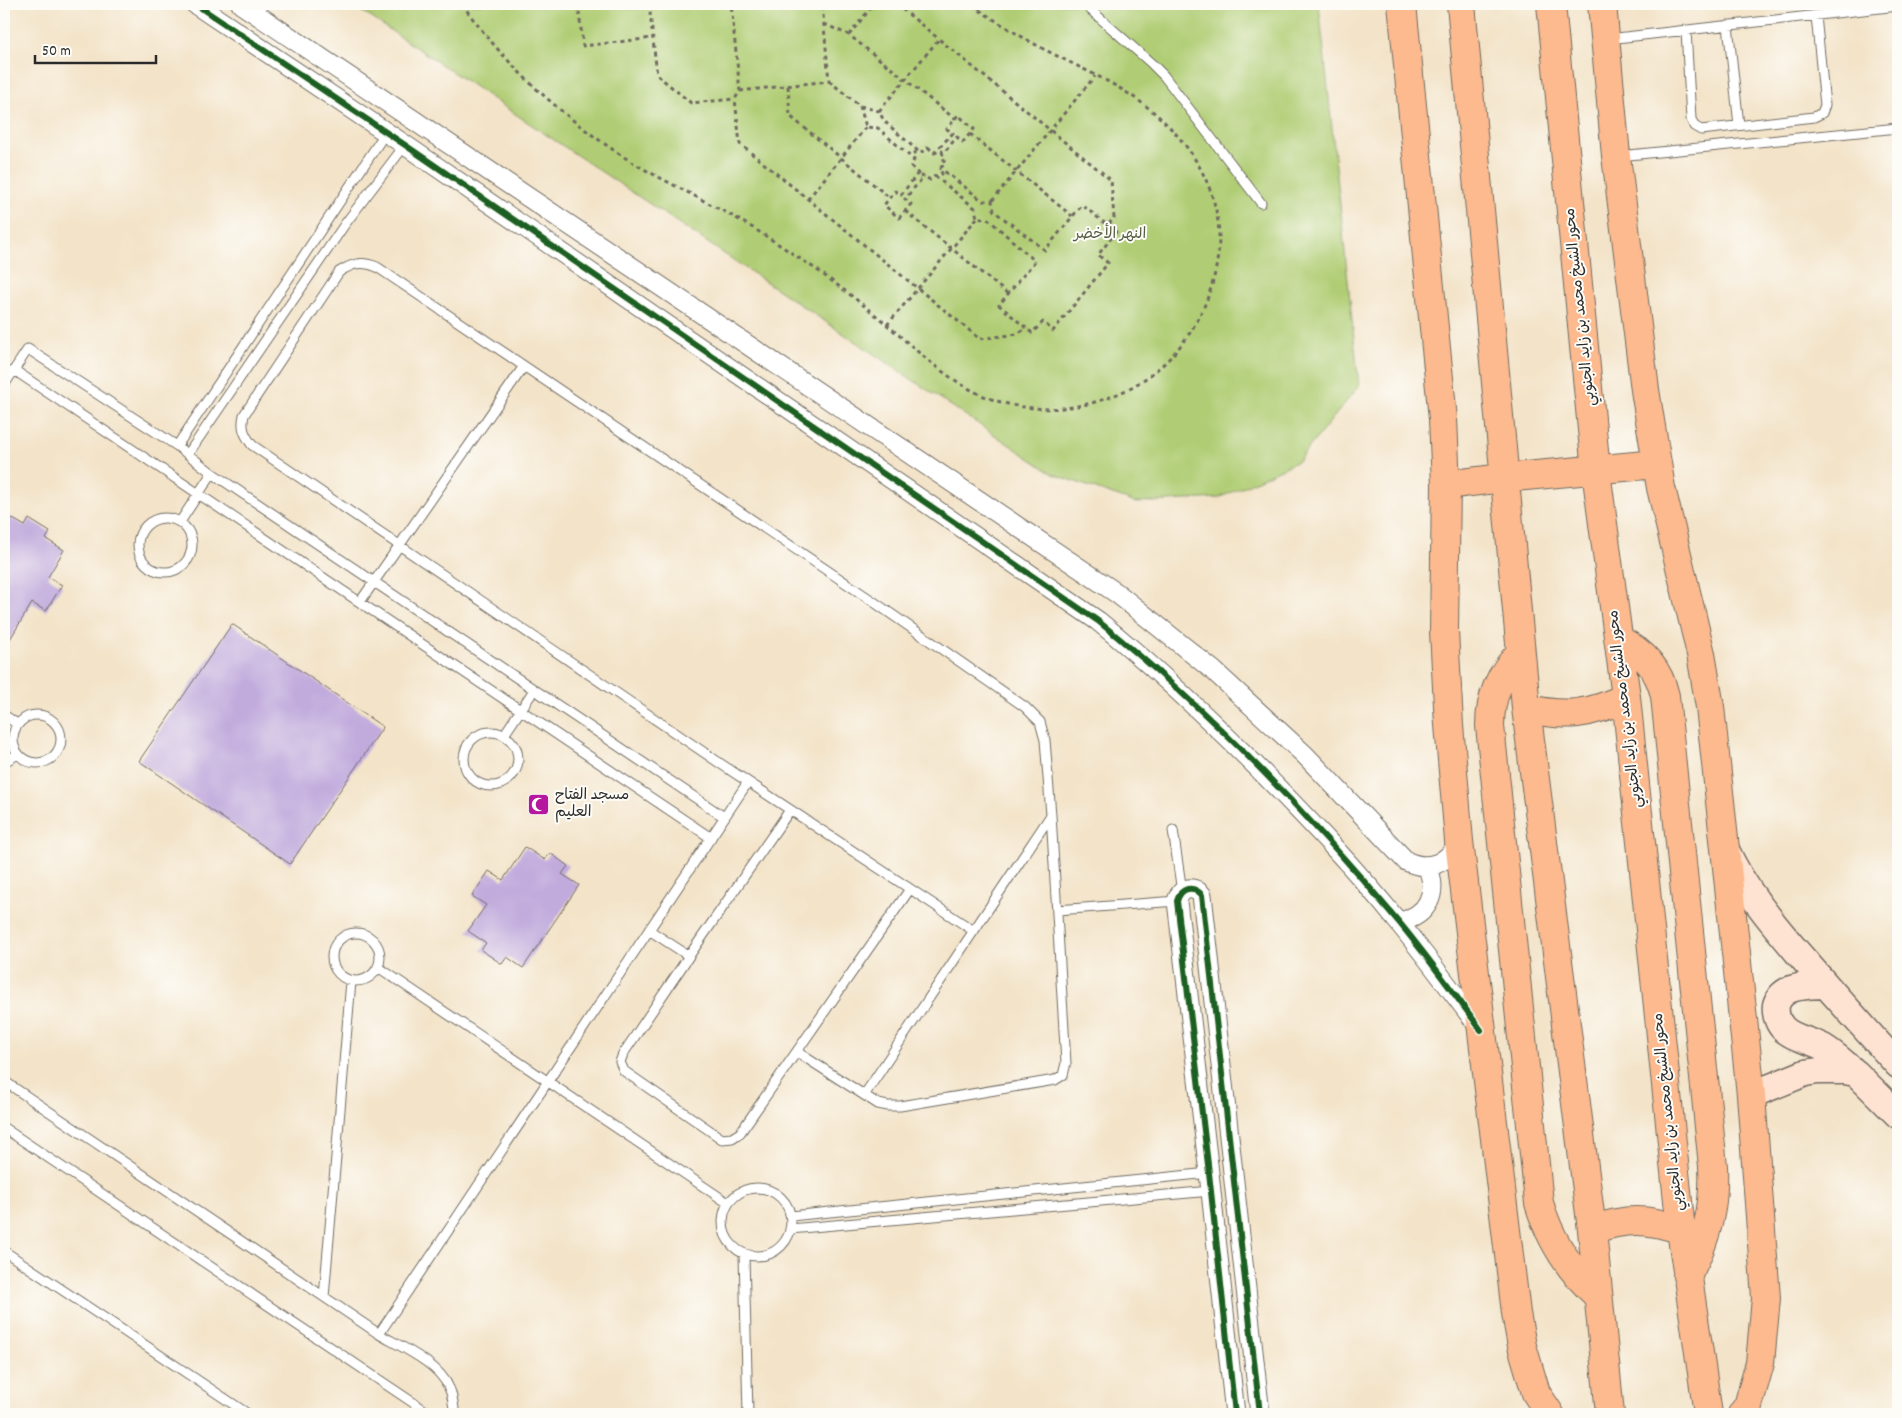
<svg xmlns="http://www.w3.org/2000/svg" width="1902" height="1418" viewBox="0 0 1902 1418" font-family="Dekko,'Playpen Sans Arabic',sans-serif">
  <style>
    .green { fill: #b0cd74; stroke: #6e7c50 }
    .building { fill: #c1abdd }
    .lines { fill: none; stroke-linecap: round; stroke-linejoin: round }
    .lane-casing { stroke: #716b62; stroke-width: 11 }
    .street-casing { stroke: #716b62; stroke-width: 21 }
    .secondary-casing { stroke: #716b62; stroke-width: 29 }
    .primary-casing { stroke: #716b62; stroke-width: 30 }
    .highway-casing { stroke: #716b62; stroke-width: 30 }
    .path { stroke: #716b62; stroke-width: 3; stroke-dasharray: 4 4; stroke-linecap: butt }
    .lane { stroke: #fff; stroke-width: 9 }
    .street { stroke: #fff; stroke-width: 19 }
    .secondary { stroke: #fee3d2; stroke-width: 26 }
    .primary { stroke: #fcba8e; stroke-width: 28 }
    .highway { stroke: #fcba8e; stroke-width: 28 }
    .cycleway-casing { stroke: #fdfcf7; stroke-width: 9 }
    .cycleway { stroke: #1b5e20; stroke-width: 6 }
    .labels { text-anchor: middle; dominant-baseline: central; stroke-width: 4; stroke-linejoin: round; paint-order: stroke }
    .park-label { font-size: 15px; fill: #535c41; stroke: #fdfcf7 }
    .street-label { font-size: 15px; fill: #2b2b2b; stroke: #fdfcf7 }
    .poi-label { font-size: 15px; fill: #2b2b2b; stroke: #fdfcf7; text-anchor: start }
  </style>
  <rect width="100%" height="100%" fill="#fdfcf7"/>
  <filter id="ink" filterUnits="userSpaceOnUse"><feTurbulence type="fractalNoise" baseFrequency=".02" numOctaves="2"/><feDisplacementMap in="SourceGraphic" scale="10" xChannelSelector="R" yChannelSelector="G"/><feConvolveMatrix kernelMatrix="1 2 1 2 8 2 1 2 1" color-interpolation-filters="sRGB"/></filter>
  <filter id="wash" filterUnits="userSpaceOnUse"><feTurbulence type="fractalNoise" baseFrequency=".0096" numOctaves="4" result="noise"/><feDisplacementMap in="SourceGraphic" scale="20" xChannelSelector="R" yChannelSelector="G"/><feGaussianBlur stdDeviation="1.12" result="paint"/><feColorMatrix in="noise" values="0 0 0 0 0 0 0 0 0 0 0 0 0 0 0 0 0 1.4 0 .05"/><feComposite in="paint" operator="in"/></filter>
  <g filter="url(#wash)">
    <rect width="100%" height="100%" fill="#f3e3c8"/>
    <path class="green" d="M351,4h968l40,382 -61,75 -79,37 -83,5 -83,-29z"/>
    <g id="blocks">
      <path class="building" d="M8,516l17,10 4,-7 21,13 -4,7 18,11 -16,27 14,8 -16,26 -14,-8 -28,46v-126z
        M232,624l151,103 -93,137 -151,-103z
        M525,847l20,13 5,-7 18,13 -6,8 17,11 -56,83 -16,-11 -5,7 -21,-14 5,-7 -18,-12 18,-26 -14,-9 17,-25 14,9z"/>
    </g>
  </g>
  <g filter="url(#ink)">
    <use href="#blocks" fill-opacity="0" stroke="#716b62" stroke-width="1"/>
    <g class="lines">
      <defs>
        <path id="lane" d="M1084,4l68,60 12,12 97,127
          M1728,25l11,100
          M1686,30l5,89 3,7 7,4 113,-13 8,-4 3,-8 -9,-89
          M1608,39l290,-33
          M1619,156l279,-28
          M14,370l697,468
          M4,385l24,-36 149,97 35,27 512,344
          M177,446l209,-314
          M188,454l157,-230 60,-79
          M138 545a27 27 0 1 1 54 0a27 27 0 1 1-54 0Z
          M180,522l32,-49
          M360,602l164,-236
          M13 739a24 24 0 1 1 48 0a24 24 0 1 1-48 0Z
          M4,715l13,9
          M464 759a27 27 0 1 1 54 0a27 27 0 1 1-54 0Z
          M504,735l30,-45
          M4,762l14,-8
          M790,810l-101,146 -66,98 -3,8 4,9 98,68 10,-1 8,-5 170,-244
          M1173,830l9,62
          M1057,910l120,-9
          M649,930l40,26
          M332 957a24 24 0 1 1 48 0a24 24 0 1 1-48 0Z
          M378,967l350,236
          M797,1052l81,52 10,2h12l155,-26 8,-5 3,-12 -15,-248 -6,-75 -5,-18 -15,-15 -151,-105 -497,-335c-15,-6 -24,-4 -38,5l-95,143c-3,13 0,19 8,30l469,319 253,167
          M4,1081l375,253c22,13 60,29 70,54 4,7 4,18 6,26
          M865,1094l186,-279
          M4,1128l426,286
          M723 1222a34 34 0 1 1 68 0a34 34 0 1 1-68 0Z
          M791,1216l418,-43
          M790,1229l421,-38
          M4,1251l244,163
          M744,1254l4,160
          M324,1297l27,-316
          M379,1334l369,-552"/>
        <path id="street" d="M195,4l210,141 693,476c56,45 108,95 159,146 49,50 98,101 142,156 28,34 54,70 81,105
          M241,4l877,590 96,77 91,84 101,106c23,11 42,2 53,-20
          M1399,922c29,-6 40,-29 28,-56
          M1235,1414l-26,-241 -32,-272c4,-14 16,-16 25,-6l58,519"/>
        <path id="secondary" d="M1726,850c18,39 44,70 72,103 33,38 66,75 100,112
          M1826,985c-18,1 -44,-1 -50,20 -1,7 1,16 6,22 9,11 28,13 41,20 12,7 22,17 33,26
          M1751,1095l54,-22 13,-2h26l12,2 42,42"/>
        <path id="primary" d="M1402,4l41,415 3,66 -2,146 5,94 10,116 57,472 6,33 14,47 14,21
          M1602,4l14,152 29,234 16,98 40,166 9,53 41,388 15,203 -6,65 -12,43 -6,8"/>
        <path id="highway" d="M1461,4l65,704 66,522 18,184
          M1551,4l45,467 30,226 55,533 27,184
          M1446,485l57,-7 154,-14
          M1619,640c25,12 40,29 46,56l48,470c2,40 -6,74 -26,110
          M1520,653c-20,21 -30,43 -30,73l49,477c11,37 30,67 59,93
          M1526,708c39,10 64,7 100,-11
          M1592,1230c33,-12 56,-12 89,0"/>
      </defs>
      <use href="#lane" class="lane-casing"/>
      <use href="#street" class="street-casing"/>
      <use href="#secondary" class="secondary-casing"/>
      <use href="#primary" class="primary-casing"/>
      <use href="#highway" class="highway-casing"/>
      <path class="path" d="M462,4c46,65 106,118 173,160 30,17 60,32 90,48 32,17 62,38 92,58 26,19 51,38 75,59 40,35 77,71 132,78 56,8 115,-13 152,-56 27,-31 42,-71 43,-112 0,-58 -37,-109 -84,-141 -29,-20 -64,-34 -95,-51 -24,-13 -47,-28 -70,-43
        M578,4l5,42 70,-8
        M649,4l8,71 34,28 44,-4
        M735,4h-4l9,87 -5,8 5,45 240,195 37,-5 10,-6
        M896,4l215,176 3,38 -7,8
        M978,9l4,-5
        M824,24l25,11 106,84
        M849,35l25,-31
        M829,81l31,25 19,5 5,10 35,31
        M788,86l2,30 100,82
        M740,91l89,-10 -7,-77
        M860,106l6,21 12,1 36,32
        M879,111l60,-72
        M970,134l102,82
        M928,147l6,6 8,-2 3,13 -5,4 2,6 -7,2 -5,4 -6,-4 -6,1v-4l-7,-7 3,-6v-7l10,-2z
        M934,153l19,-20 -6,-4 11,-14 16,14 -11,13 -6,-5 -15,18
        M918,173l-17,22 -6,-4 -11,14 15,13 12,-14 -6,-5 19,-23
        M935,176l40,32 2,10h10l48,43 -36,44 33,28 11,-11 10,9 55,-68 -10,-8 18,-23 -34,-27 -37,45 -51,-39 -2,-10h-9l-43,-33
        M808,199l58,-72
        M992,201l103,-125
        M905,211l103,83
        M887,325l90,-107"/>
      <use href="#lane" class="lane"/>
      <use href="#street" class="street"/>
      <use href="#secondary" class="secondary"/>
      <use href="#primary" class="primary"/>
      <use href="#highway" class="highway"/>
      <defs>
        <path id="cycleway" d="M195,4l210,141 693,476c109,88 210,192 300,300 29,35 56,72 83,109
          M1235,1414l-26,-241 -32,-272c4,-14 16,-16 25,-6l58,519"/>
      </defs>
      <use href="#cycleway" class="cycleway-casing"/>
      <use href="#cycleway" class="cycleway"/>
    </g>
  </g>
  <defs>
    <symbol id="mosque-square" viewBox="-11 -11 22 22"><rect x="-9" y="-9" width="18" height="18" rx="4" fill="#b5179e" stroke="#fdfcf7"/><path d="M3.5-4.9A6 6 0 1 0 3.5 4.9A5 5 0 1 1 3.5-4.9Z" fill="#fff"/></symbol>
  </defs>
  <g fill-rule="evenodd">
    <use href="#mosque-square" x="526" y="792" width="25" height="25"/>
  </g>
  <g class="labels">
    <g class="park-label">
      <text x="1110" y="235">النهر الأخضر</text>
    </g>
    <g class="street-label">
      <text transform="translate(1581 307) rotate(-96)">محور الشيخ محمد بن زايد الجنوبي</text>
      <text transform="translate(1626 709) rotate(-97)">محور الشيخ محمد بن زايد الجنوبي</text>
      <text transform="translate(1669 1112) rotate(-96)">محور الشيخ محمد بن زايد الجنوبي</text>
    </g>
    <g class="poi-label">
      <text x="555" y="796">مسجد الفتاح<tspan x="555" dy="17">العليم</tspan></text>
    </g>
  </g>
  <rect width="1902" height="1418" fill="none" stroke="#fdfcf7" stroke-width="20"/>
  <path d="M35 55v8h121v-8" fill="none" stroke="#2b2b2b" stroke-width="2.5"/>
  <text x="42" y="55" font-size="15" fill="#2b2b2b" stroke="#fdfcf7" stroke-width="4" paint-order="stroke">50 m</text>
</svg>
